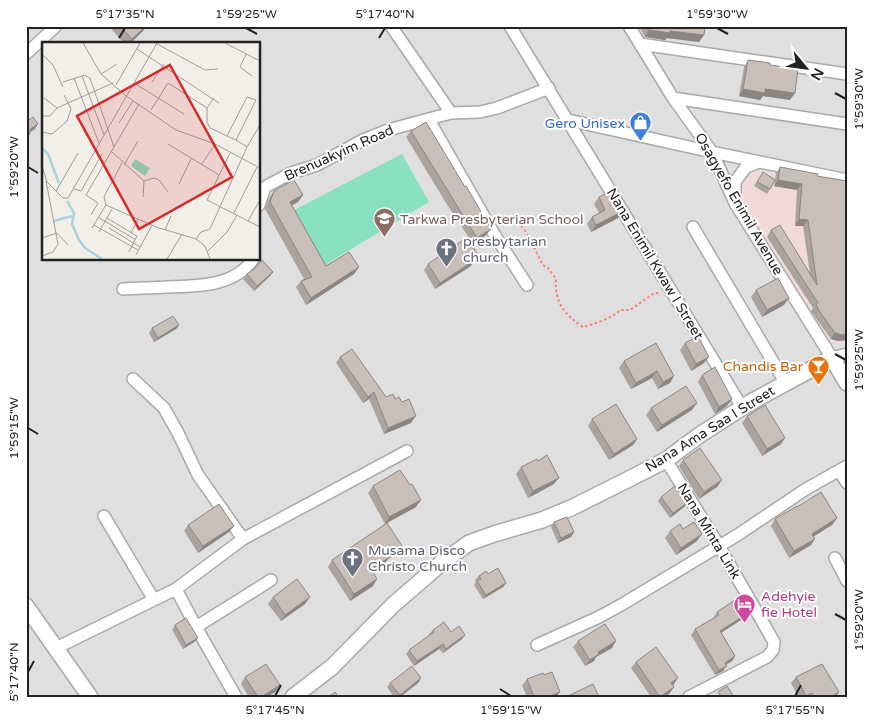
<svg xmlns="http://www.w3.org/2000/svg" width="873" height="723" viewBox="0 0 873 723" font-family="'Varela Round',sans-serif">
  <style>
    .residential { fill: #e0dfdf; fill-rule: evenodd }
    .commercial { fill: #f2dad9 }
    .pitch { fill: #88e0be }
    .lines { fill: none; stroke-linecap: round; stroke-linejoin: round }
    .minor-casing { stroke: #a9a9a9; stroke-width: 14 }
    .tertiary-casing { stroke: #a9a9a9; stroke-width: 18 }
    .path { stroke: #fa8072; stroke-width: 2; stroke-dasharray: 2.5 2.5; stroke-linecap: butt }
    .minor { stroke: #fff; stroke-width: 11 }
    .tertiary { stroke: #fff; stroke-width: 15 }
    .wall { fill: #aba49e }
    .shaded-wall { fill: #8b8681 }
    .building { fill: #c7bfb8; stroke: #8b8681 }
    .ticks { fill: none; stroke: #222; stroke-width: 2 }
    .labels { text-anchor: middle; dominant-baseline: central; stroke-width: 4; stroke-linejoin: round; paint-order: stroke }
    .shop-label { font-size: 14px; fill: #366cbe; stroke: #fff; text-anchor: end }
    .street-label { font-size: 14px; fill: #222; stroke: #fff }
    .education-label { font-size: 14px; fill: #785e54; stroke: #fff; text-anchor: start }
    .worship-label { font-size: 14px; fill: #5b616d; stroke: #fff; text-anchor: start }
    .food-label { font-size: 14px; fill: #c56008; stroke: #fff; text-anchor: end }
    .hotel-label { font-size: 14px; fill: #b23c85; stroke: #fff; text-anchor: start }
    .inset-river { fill: none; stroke: #aad3df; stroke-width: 2.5 }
    .inset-road { fill: none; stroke: #9f9d99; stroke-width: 1 }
    .view { fill: #d62828; fill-opacity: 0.15; stroke: #d62828; stroke-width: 2.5 }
    .inset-edge { fill: none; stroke: #222; stroke-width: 2.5 }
    .neatline { fill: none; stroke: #222; stroke-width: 2 }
    .ticks-label { font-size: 12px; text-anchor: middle; fill: #222 }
  </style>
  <rect width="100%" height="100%" fill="#f2efe9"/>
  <path class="residential" d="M26,26h821v671h-821zM44,44h215v215h-215z"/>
  <path class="commercial" d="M758,172l89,15v156l-6,1 -11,-3 -88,-139v-13l4,-9 6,-6z"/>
  <path class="pitch" d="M402,154l27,48 -106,64 -29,-56z"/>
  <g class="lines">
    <defs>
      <path id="minor" d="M391,26l60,87
        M510,26l232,381
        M629,26l44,72 39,54 23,51 97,155 15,-4
        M640,44l207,30
        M26,54l30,-28
        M673,98l174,26
        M429,120l65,114 33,51
        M568,120l144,32 135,28
        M735,198v-16l11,-15 13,-5
        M259,205l6,-18 26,-14 26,-8 46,-25 25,-10 63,-17 29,-1 17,-4 52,-20
        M693,227l92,155
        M123,289c15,-1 29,-1 44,-2 29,-1 68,0 86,-28
        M133,379l31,29 14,25 20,42 45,64
        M666,460l53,86 55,96 -1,8 -6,7 -78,40
        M839,471l8,12
        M104,516l50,84
        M835,558l12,23
        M176,589l20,38 40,70
        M196,627l75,-47
        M537,645l62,-28 22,-12 118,-71 67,-45 41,-23
        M56,648l120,-59 67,-50 164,-88"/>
      <path id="tertiary" d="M26,606l64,91
        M293,697l39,-30 61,-62 52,-45 24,-17 25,-9 48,-14 29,-12 58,-29 37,-19 35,-26 50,-32 81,-44 15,25"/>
    </defs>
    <use href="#minor" class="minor-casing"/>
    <use href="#tertiary" class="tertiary-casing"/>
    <path class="path" d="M499,224l5,-2 10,-2 6,4 6,8 17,33 5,3 8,11c-2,23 9,36 27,48 10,-3 29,-8 37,-17h10l23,-16 8,-2"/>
    <use href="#minor" class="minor"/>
    <use href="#tertiary" class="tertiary"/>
  </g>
  <path class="wall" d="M115,26h31l-3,5 -13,13h-5l-13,-14z
    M639,26h66l-6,16 -32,-4 -2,2 -20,-3z
    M748,60l22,5 20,35 -27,-4 -3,4 -21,-4 5,-29z
    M411,131l75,104 -13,9 -27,-41 -40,-66z
    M780,167l37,9 30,5v159l-9,1 -7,-2 -13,-18 -7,-10 2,-3 -46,-71 4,-7 39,44 -7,-48h-8l2,-36 -23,-4 1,-5 -8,13 -13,-8 9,-14 12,7 1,-6z
    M274,191l29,4 -5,7 -6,3 34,61 33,1 -5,7 -48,31 -10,-18 5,-6 3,-2 -39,-70 4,-11z
    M599,197l19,21 -27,14 -4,-8 5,-7 7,-4 -5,-9z
    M428,264l43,2 -36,23 -11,-19z
    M273,272l-3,4 -16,15 -11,-12 4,-5z
    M756,290l28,15 -22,12 -11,-20z
    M179,325l-3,4 -22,13 -5,-9 3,-5z
    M685,343l19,20 -13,8 -11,-21z
    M340,357l46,40 9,2 16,24 -27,11 -15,-35 -6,4 -27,-40z
    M624,361l50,15 -4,7 -12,6 -6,-11 -21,11 -12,-21z
    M702,375l25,31 -12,8 -17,-32z
    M651,408l41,2 -35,22 -11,-17z
    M747,416l34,28 -19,12 -20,-33z
    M592,419l45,20 -4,6 -24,15 -21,-34z
    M683,460l39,20 -5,7 -18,12 -20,-33z
    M521,467l33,17 -26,14 -12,-24z
    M373,486l43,21 -31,17 -17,-31z
    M661,497l26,6 -3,4 -14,11 -12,-17z
    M797,507l40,11 -5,7 -18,11 -3,9 -22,13 -18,-32 4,-7z
    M554,522l20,10 -3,5 -13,6 -7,-16z
    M188,525l41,7 -31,21 -14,-22z
    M683,529l14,12 -21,14 -11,-17 5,-7z
    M397,553l-9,6 -3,4 -12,9v14l-23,15 -22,-34 4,-7z
    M488,574l18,9 -3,4 -20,12 -9,-14 2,-3 -1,-2 4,-4z
    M273,597l32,7 -24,17 -13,-17z
    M717,612l24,8 -20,13 14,23 -3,5 -6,4 -3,6 -8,4 -24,-40 4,-6 19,-11v-1z
    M175,625l23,13 -4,4 -11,7 -11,-19z
    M433,630l32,5 -3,4 -19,14 -4,-4 -25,17 -8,-12 3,-4 21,-15 -1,-1z
    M578,641l34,7 -16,9 -2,4 -9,5 -12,-19z
    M636,662l38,22 -1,1 1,2 -5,7 -4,3h-14l-20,-29z
    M245,677l35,8 -5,7 -8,5h-18l-8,-13z
    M796,677l43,15 -3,5h-38l-7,-14z
    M421,678l-3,5 -18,14h-6l-7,-10 3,-4z
    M527,679l29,18h-29l-5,-11z"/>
  <path class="shaded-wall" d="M146,26l-3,5 -14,13 3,-5z
    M649,30l21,1 34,4 -5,7 -32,-4 -2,2 -20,-3z
    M743,89h22l30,4 -5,7 -27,-4 -3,4 -21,-4z
    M38,124l-3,5 -8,5 3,-5z
    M778,180l24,4 -5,6 -23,-4z
    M303,195l-5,7 -12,7 4,-7z
    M623,211l-5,7 -27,14 5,-7z
    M799,219l9,1 -5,6h-8z
    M491,229l-5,6 -13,9 4,-6z
    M476,259l-5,7 -36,23 5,-6z
    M359,267l-5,7 -48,31 5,-7z
    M273,272l-3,4 -16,15 3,-5z
    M789,298l-5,7 -22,12 5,-7z
    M179,325l-3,4 -22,13 4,-4z
    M835,333l12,1v6l-9,1 -7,-2z
    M709,357l-5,6 -13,8 5,-7z
    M657,371l-5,7 -21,11 5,-6z
    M674,376l-4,7 -12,6 5,-7z
    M374,392l-5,7 -6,4 5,-6z
    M732,399l-5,7 -12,8 4,-7z
    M697,403l-5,7 -35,22 5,-7z
    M416,416l-5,7 -27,11 4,-6z
    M785,438l-4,6 -19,12 5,-7z
    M637,439l-4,6 -24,15 5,-6z
    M559,478l-5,6 -26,14 5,-7z
    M722,480l-5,7 -18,12 5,-7z
    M421,500l-5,7 -31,17 4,-7z
    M687,503l-3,4 -14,11 3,-5z
    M837,518l-5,7 -24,15 4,-6z
    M234,526l-5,6 -31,21 5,-7z
    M574,532l-3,5 -13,6 3,-5z
    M702,534l-5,7 -21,14 5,-7z
    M815,539l-4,6 -22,13 5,-7z
    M402,546l-5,7 -9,6 -3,4 -18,13 4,-7 18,-14z
    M377,579l-4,7 -23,15 4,-7z
    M506,583l-3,4 -20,12 3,-4z
    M310,597l-5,7 -24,17 4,-6z
    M745,615l-4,5 -25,16 4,-5z
    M465,635l-3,4 -19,14 3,-4z
    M198,638l-4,4 -11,7 3,-4z
    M616,641l-4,7 -16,9 -2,4 -9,5 5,-6 8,-8z
    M443,644l-4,5 -25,17 3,-5z
    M735,656l-3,5 -11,7 4,-5z
    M727,666l-4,5 -8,4 4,-5z
    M421,678l-3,5 -18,14h-1z
    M678,678l-4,6 -8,6 5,-7z
    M280,685l-5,7 -8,5h-6z
    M674,687l-5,7 -4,3h-5z
    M560,692l-4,5h-8z
    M839,692l-3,5h-5z"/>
  <path class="building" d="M120,26h26l-14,13z
    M647,26h58l-1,9 -34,-4v2l-21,-3z
    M748,60l22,3v2l28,4 -3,24 -30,-4v4l-22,-4z
    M33,117l5,7 -8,5v5l-4,3v-15z
    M426,122l39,65 1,-1 3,5 22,38 -14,9 -26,-42 -40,-65z
    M780,167l38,7 -1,2 30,5v153l-5,1 -7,-2 -13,-18 -6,-10 2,-2 -47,-73 9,-5 37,60 -9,-65 -9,-1 3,-35 -24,-4z
    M763,172l12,8 -5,9 -13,-7z
    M294,180l9,15 -13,7 36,64 23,-14 10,15 -48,31 -10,-17 11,-4 -42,-75 4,-11z
    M611,191l12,20 -27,14 -4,-8 13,-7 -6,-13z
    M463,240l7,2 8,13 -2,4 -36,24 -12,-19z
    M262,260l11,12 -16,14 -10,-12 7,-5z
    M778,278l11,20 -22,12 -11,-20z
    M173,316l6,9 -21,13 -6,-10z
    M698,336l11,21 -13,7 -11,-21z
    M656,343l18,33 -11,6 -6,-11 -21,12 -12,-22z
    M352,349l34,48 7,-3 2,5 4,-2 3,5 7,-3 7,17 -28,12 -14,-36 -6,5 -28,-40z
    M715,367l17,32 -13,8 -17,-32z
    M686,386l11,17 -35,22 -11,-17z
    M616,404l21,35 -23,15 -22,-35z
    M765,405l20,33 -18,11 -20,-33z
    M700,448l22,32 -18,12 -21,-32z
    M547,455l12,23 -26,13 -12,-24 16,-8 1,2z
    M400,470l10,15 2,-1 9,16 -32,17 -16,-31z
    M675,486l12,17 -14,10 -12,-16z
    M821,492l16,26 -25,16 3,5 -21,12 -19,-32 22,-13v1z
    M219,504l15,22 -31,20 -15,-21z
    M567,517l7,15 -13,6 -7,-16z
    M694,522l8,12 -21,14 -11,-17 10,-7 3,5z
    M387,523l15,23 -13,9 1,2 -19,12 6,10 -23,15 -22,-34z
    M498,568l8,15 -20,12 -9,-14 4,-2 -2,-3 7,-5 2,3z
    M297,579l13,18 -25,18 -12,-18z
    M735,600l10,15 -25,16 15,25 -10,7 2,3 -8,4 -24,-41 24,-14 -2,-3z
    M186,618l12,20 -12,7 -11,-20z
    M444,622l7,10 8,-6 6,9 -19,14 -3,-5 -26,17 -8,-11 25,-18 -1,-2z
    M605,624l11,17 -18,11 1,2 -9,6 -12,-19z
    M656,647l22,31 -7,5 3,4 -14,10 -24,-35z
    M266,664l14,21 -19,12h-3l-13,-20z
    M822,664l17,28 -8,5h-17l-2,-4 -6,3 -10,-19z
    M412,666l9,12 -21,17 -10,-12z
    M552,672l8,20 -12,5h-14l-7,-18 16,-6 1,2z
    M593,684l6,13h-31v-1z
    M727,686l7,11h-17l3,-2 -2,-3z
    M335,692l3,5h-9z"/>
  <path class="ticks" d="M246,28l11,6M717,28l11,6M119,38l6,-10M379,38l6,-10M835,93l11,6M28,167l10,6M835,354l11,6M28,428l10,6M835,614l11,6M28,672l6,-11M500,689l11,7M275,696l6,-11M795,696l6,-11"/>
  <defs>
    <symbol id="shop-pin" viewBox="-11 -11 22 30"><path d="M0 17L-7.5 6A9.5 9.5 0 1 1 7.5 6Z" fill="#3f7fe0" stroke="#fff"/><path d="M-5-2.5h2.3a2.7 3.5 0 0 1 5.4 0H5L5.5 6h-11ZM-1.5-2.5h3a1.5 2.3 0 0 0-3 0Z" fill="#fff"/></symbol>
    <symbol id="school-pin" viewBox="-11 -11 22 30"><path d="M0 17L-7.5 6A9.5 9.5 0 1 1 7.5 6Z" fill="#8d6e63" stroke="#fff"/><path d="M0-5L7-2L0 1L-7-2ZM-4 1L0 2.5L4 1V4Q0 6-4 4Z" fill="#fff"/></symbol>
    <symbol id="church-pin" viewBox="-11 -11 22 30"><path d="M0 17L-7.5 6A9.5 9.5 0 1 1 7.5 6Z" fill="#6b7280" stroke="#fff"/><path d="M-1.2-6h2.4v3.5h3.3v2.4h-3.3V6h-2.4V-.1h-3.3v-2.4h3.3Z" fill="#fff"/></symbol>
    <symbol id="bar-pin" viewBox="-11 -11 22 30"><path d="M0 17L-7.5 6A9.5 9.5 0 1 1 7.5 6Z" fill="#e8710a" stroke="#fff"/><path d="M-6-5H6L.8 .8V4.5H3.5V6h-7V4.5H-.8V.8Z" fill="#fff"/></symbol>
    <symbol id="hotel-pin" viewBox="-11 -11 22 30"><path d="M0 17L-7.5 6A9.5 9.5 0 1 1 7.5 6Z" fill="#d1479c" stroke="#fff"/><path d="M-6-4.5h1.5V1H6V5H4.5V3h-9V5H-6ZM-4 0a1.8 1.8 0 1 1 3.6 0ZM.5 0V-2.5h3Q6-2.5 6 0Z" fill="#fff"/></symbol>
  </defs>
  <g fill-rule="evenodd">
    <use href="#shop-pin" x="628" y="110" width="25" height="34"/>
    <use href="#school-pin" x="372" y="206" width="25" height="34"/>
    <use href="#church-pin" x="434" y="236" width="25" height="34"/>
    <use href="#bar-pin" x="806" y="354" width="25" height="34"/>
    <use href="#church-pin" x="340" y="546" width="25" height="34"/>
    <use href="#hotel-pin" x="732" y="592" width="25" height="34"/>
  </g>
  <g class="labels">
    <g class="shop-label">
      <text x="625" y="123">Gero Unisex</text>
    </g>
    <g class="street-label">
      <text transform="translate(339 153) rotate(-24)">Brenuakyim Road</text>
      <text transform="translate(739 204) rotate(60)">Osagyefo Enimil Avenue</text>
      <text transform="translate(655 264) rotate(59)">Nana Enimil Kwaw I Street</text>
      <text transform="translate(710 429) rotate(-32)">Nana Ama Saa I Street</text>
      <text transform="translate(709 531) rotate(59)">Nana Minta Link</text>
    </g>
    <g class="education-label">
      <text x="400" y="219">Tarkwa Presbyterian School</text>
    </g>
    <g class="worship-label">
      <text x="463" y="241">presbytarian<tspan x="463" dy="16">church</tspan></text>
      <text x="368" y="550">Musama Disco<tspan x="368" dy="16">Christo Church</tspan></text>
    </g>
    <g class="food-label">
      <text x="803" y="366">Chandis Bar</text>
    </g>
    <g class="hotel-label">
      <text x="761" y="596">Adehyie<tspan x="761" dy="16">fie Hotel</tspan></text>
    </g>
  </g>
  <g transform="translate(42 42)">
    <rect width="218" height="218" fill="#f2efe9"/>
    <path d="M93,117l15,9 -5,8 -14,-10z" fill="#88e0be"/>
    <path class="inset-river" d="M0,106l6,6 11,29M25,159l7,12 -2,11 7,16 6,8 17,11M12,179l18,-5"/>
    <path class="inset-road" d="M41,1l18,31 25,22 50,34 39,14 45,24M183,1l35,18M115,2l48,26 13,-1M95,7l82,54M0,12l11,11 10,22M204,12l-6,13 12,9M59,32l16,-10M40,34l22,59M32,36l25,65M21,40l22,-7 5,3 24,69M110,40l12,-18M92,41l50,31M74,43l24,-42M2,56l13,10M172,56l-7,10v14l3,6 17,8 20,-39 9,3 -20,40 -9,-4M109,68l17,-27 39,25M0,74h8l7,-8 56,-25M77,81l14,-22M0,90l10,2 15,-13 4,-12 -7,-14M194,98l11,7 13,-22M126,102l51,31M70,110l32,29 10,-3 5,2 9,12M188,111l-23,47 53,27M80,121l-18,34 2,8 50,22 40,12 9,7 5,13M160,122l13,-20M82,123l14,-24M0,124l5,16 16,16h5l89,-155M137,142l12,-25M32,147l7,2 21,-37M14,149l22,-38M101,155l1,-16M192,171l23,-46M49,173l7,-12 -12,-8 53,-91M56,175l38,23M65,176l30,18 -8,16M206,179l12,-21M52,183l44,25M50,186l14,-23M67,186l31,19M123,188l6,-14M57,190l13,-23M89,191l7,-14M0,196l15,-5 11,12M154,197l5,-7 9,-3 37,-82M166,209l19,-19 10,-17M94,213l16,-30M0,214l11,-4 5,-8 -12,-63M125,217l15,-25"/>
    <path class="view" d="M128,23l62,112 -93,52 -62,-113z"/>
    <rect width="218" height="218" class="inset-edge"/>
  </g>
  <rect width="873" height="723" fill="none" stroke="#ffffff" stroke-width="55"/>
  <g transform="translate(806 68) rotate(119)" stroke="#ffffff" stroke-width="4" paint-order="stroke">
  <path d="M0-4L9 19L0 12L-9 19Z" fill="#222222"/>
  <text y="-8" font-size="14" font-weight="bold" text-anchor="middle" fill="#222222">N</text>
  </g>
  <rect x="28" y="28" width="818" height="668" class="neatline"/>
  <g class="ticks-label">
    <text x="125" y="18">5°17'35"N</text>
    <text x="246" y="18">1°59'25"W</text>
    <text x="385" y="18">5°17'40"N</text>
    <text x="717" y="18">1°59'30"W</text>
    <text transform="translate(859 99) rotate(-90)" y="4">1°59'30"W</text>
    <text transform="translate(14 167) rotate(-90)" y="4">1°59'20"W</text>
    <text transform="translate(859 360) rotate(-90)" y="4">1°59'25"W</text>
    <text transform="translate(14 428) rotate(-90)" y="4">1°59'15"W</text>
    <text transform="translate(859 620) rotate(-90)" y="4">1°59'20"W</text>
    <text transform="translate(14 672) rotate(-90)" y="4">5°17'40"N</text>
    <text x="275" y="714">5°17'45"N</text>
    <text x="511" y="714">1°59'15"W</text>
    <text x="795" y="714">5°17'55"N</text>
  </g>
</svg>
